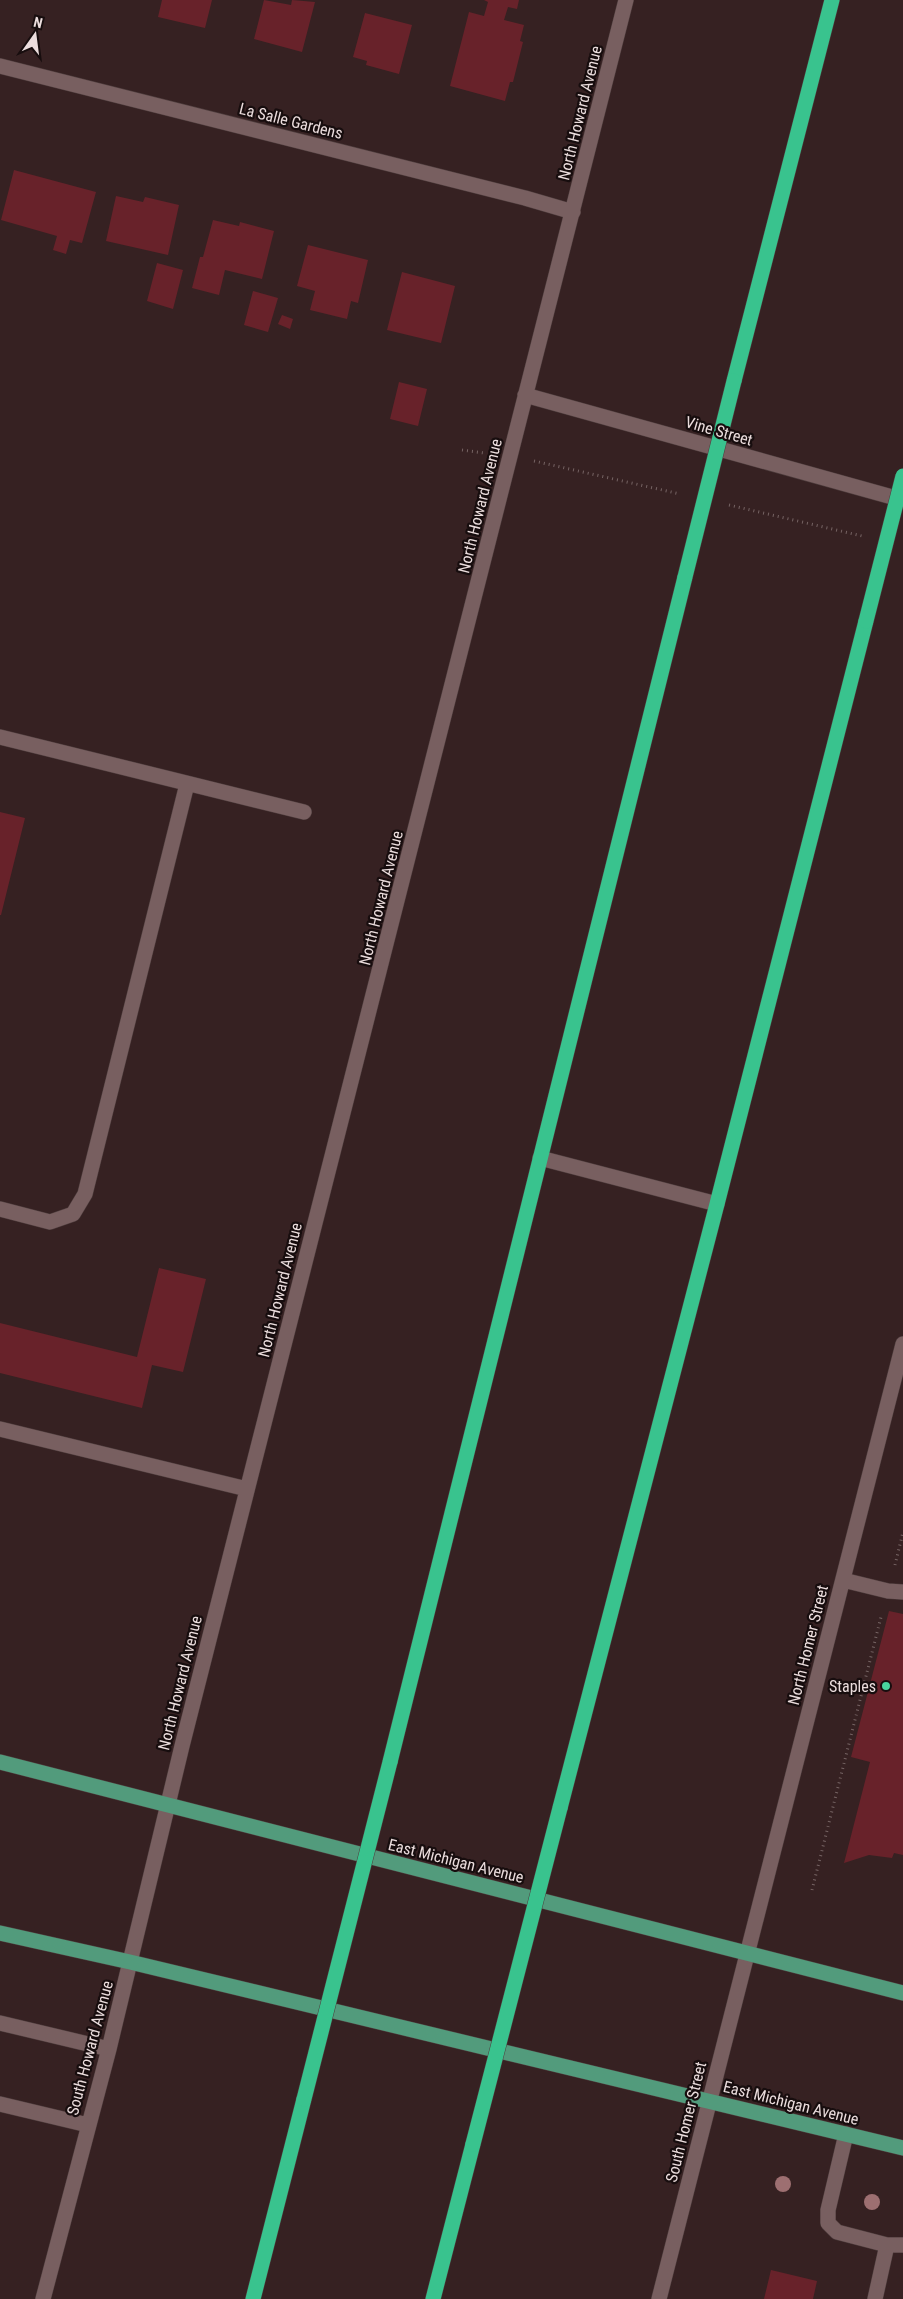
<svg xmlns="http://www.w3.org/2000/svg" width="903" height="2299" viewBox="0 0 903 2299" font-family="'Roboto Condensed',sans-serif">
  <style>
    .building { fill: #68222a }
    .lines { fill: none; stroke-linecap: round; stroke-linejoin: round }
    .minor-casing { stroke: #4e3d3d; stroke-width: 16 }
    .major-casing { stroke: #4e3d3d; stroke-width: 16 }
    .highway-casing { stroke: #4e3d3d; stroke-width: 16 }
    .path { stroke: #766464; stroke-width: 3; stroke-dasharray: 1 4; stroke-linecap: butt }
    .minor { stroke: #785f60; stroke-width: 15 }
    .major { stroke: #529b7c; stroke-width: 15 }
    .highway { stroke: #39c38e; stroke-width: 15 }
    .highway-bridge-casing { stroke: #4e3d3d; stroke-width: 16; stroke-linecap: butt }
    .highway-bridge { stroke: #39c38e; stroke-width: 15 }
    .tree { fill: #9d6f71 }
    .poi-dot { fill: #48d49d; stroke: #170d0e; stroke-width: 2 }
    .labels { text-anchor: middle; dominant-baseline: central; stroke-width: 4.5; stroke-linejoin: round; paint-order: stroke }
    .street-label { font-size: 16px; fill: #ebdddd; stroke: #170d0e }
    .poi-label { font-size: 16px; fill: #ebdddd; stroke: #170d0e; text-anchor: end }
  </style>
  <rect width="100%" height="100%" fill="#362122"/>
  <path class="building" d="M162,0h50l-7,28 -47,-11z
    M264,0l27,5 1,-5 23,2 -13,50 -48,-13z
    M484,0h35l-2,9 -9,-2 -4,13 20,5 -4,16 3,1 -10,40h-3l-5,19 -55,-15 19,-74 15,4 4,-14z
    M365,13l47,12 -13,49 -33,-9 1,-4 -14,-4z
    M14,170l82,22 -14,51 -12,-3 -4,14 -13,-4 4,-14 -56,-16z
    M116,196l27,6 2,-5 34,8 -11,50 -62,-14z
    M213,220l26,6 1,-4 34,9 -12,48 -37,-9 -6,25 -27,-7 8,-31h3z
    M308,245l60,15 -10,43 -7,-2 -4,18 -37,-9 5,-19 -18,-5z
    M157,263l26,7 -10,39 -26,-8z
    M402,272l53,14 -14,57 -54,-13z
    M253,291l25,7 -10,34 -24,-7z
    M282,315l11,4 -3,10 -12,-5z
    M399,382l28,7 -9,37 -28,-7z
    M0,812l25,6 -24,97h-1z
    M159,1268l47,11 -23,93 -31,-7 -10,43 -142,-35v-50l137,34z
    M889,1611l14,3v241l-9,-2 -2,5 -23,-3 -25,8 26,-101 -19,-5z
    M771,2270l46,11 -4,18h-49z"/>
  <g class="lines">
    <defs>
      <path id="minor" d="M0,66l525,132 48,14
        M525,395l378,105
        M0,737l304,75
        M540,1158l177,46
        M0,1209l50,13 23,-8 12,-20 102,-410
        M0,1429l247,60
        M843,1580l45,11 15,1
        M0,2023l109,26
        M0,2104l88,21
        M846,2134l-18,76v13l9,9 50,13h16
        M43,2299l66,-250 73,-303 444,-1746
        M659,2299l244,-955
        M875,2299l12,-54"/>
      <path id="major" d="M0,1762l903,231
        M0,1933l130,29 773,186"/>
      <path id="highway" d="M734,381l98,-381
        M390,1762l295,-1185
        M560,1808l157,-604 149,-583
        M253,2299l51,-200
        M433,2299l40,-155"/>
    </defs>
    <use href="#minor" class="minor-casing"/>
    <use href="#major" class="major-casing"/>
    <use href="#highway" class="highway-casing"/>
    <path class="path" d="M462,450l22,3
      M534,461l146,33
      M729,505l133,31
      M895,1565l8,-33
      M812,1890l69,-273"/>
    <use href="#minor" class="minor"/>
    <use href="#major" class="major"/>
    <use href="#highway" class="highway"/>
    <defs>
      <path id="highway-bridge" d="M685,577l49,-196
        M866,621l37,-145
        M304,2099l86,-337
        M473,2144l87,-336"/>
    </defs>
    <use href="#highway-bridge" class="highway-bridge-casing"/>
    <use href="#highway-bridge" class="highway-bridge"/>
  </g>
  <g class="tree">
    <circle cx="783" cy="2184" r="8"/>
    <circle cx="872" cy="2202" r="8"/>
  </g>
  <circle class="poi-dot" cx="886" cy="1686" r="5"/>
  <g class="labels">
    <g class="street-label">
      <text transform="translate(580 113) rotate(-76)">North Howard Avenue</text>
      <text transform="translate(291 121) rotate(14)">La Salle Gardens</text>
      <text transform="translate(719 431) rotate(16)">Vine Street</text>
      <text transform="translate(480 506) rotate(-76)">North Howard Avenue</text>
      <text transform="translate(381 898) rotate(-76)">North Howard Avenue</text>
      <text transform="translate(280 1290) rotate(-76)">North Howard Avenue</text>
      <text transform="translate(808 1645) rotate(-76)">North Homer Street</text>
      <text transform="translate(180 1683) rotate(-76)">North Howard Avenue</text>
      <text transform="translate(456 1861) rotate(14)">East Michigan Avenue</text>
      <text transform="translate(90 2048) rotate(-75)">South Howard Avenue</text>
      <text transform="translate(791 2103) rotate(14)">East Michigan Avenue</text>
      <text transform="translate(686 2122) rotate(-76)">South Homer Street</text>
    </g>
    <g class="poi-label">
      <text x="876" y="1686">Staples</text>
    </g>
  </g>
  <g transform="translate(35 35) rotate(14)" stroke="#170d0e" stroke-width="4" paint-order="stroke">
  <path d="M0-4L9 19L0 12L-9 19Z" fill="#ebdddd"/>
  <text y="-8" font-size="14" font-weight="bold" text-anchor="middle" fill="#ebdddd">N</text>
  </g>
</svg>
